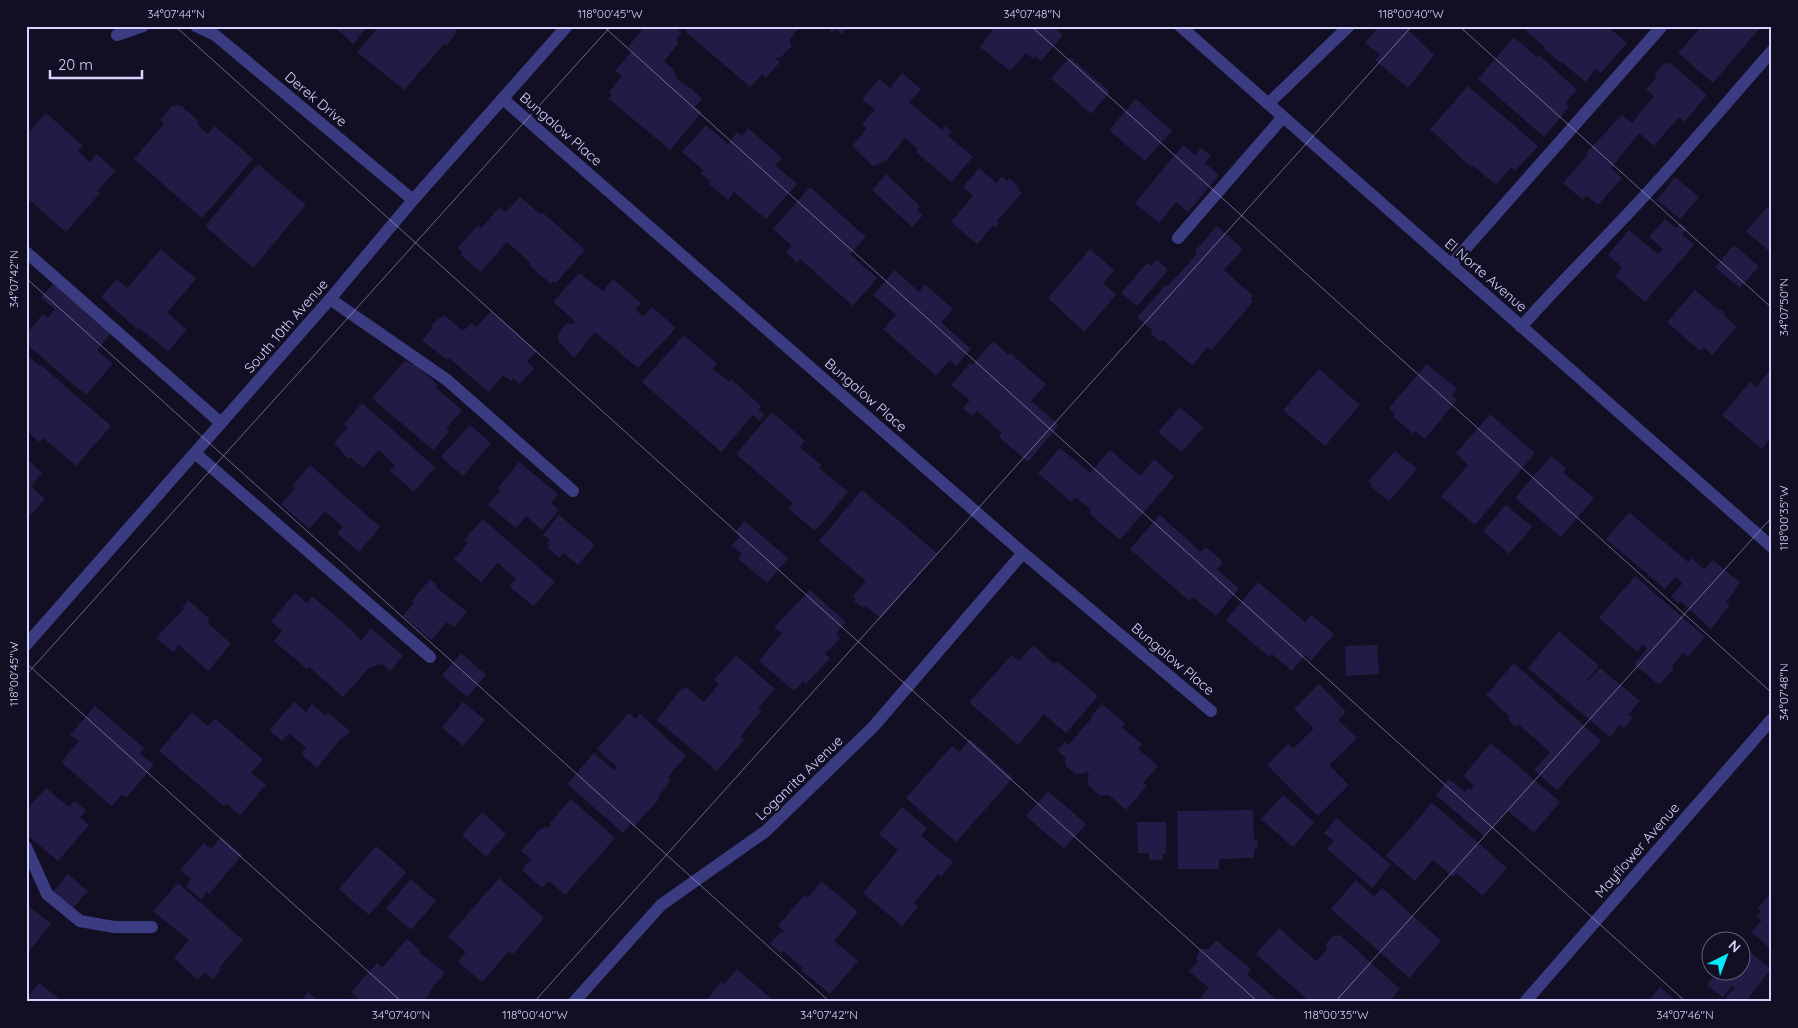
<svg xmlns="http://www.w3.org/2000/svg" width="1798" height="1028" viewBox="0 0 1798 1028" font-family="Quicksand,sans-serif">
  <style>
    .building { fill: #221b45 }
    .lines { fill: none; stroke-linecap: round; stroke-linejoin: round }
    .minor { stroke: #3b3b82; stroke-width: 12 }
    .ticks { fill: none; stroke: #d6d3fe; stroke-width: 1; stroke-opacity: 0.45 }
    .labels { text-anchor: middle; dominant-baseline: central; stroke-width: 5; stroke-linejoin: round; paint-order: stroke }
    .street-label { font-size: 14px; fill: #d6d3fe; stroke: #120f24 }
    .neatline { fill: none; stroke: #d6d3fe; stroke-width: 2 }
    .ticks-label { font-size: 12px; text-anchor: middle; fill: #d6d3fe }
  </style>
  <rect width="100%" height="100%" fill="#120f24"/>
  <path class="building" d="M333,26h35l-15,18z
    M379,26h72l6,6 -11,14 -2,-2 -40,46 -47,-38z
    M645,26h29l8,7 -6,7 3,3 -15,18 8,7 7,13 13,8 10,10 -7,8 7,5 -32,38 -62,-52 4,-3 -3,-3 13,-16 -7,-5 17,-20 -4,-4z
    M689,26h112l-12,14 3,6 -11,11 -6,1 5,4 -14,16 -4,-4 -12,13 -65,-56z
    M825,26h24l-7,8 -6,-5 -4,4z
    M996,26h56l11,9 -22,26 -6,-5 -2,3 -7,-6 -16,18 -30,-24z
    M1379,26h25l30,29 -26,33 -33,-28 5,-5 -15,-12z
    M1521,26h86l20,17 -26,30 -5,-4 -11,13 -23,-20 -1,1 -17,-14 1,-2z
    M1702,26h54l3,3 -46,54 -35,-30z
    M1514,37l23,20 2,-2 38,35 -12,13 4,4 -25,30 -66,-58z
    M1070,57l40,35 -19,22 -40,-36z
    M1665,62l2,3 2,-3 38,33 -23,27 -5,-5 -25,29 -15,-13 -28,35 11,10 -24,27 -11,-9 -4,4 -20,-17 25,-29 -2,-1 36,-38 10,8 22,-27 -8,-7 11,-12 -2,-3z
    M902,73l19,16 -12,13 33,28 3,-4 7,6 -4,4 25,21 -22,25 -35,-30 2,-3 -13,-11 -19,23 -13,5 -21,-20 15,-18 -5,-4 13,-14 -13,-11 17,-20 11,9z
    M1468,86l70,60 -23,25 -4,-4 -15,18 -24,-20 -1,2 -41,-38z
    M1136,99l36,32 -27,30 -36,-31z
    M177,105l5,1 17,16 -2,2 11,10 7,-8 38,33 -51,59 -68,-59 30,-35 -4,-4 12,-14z
    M46,113l37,33 -5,5 12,11 7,-8 18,17 -18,20 3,2 -34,39 -40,-35v-62z
    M706,125l22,19 9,-12 5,4 6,-8 34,30 -7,7 22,19 -31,35 -32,-27 -6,8 -19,-16 2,-2 -10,-9 2,-3 -21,-18z
    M1183,145l12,10 6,-7 10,8 -6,7 14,12 -31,37 -12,-10 -17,21 -24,-20z
    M258,164l48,41 -53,63 -48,-42z
    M979,168l17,15 6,-7 5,5 2,-3 9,8 -1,2 5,5 -25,28 2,2 -4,5 -2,-2 -16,18 -26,-22 22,-26 -10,-9z
    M886,174l34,32 -3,4 6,5 -11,12 -40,-37z
    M1675,177l24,20 -19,22 -23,-19z
    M810,187l56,50 -16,17 27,24 -24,28 -53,-47 -3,4 -11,-11 6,-6 -19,-17z
    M520,197l20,17 2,-2 43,38 -29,33 -3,-2 -2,3 -22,-19 2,-2 -24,-21 -26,30 -21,-18 3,-2 -5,-4 20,-23 3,3 19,-21 6,5z
    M1772,202v50l-1,1 -25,-22z
    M1665,219l11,9 4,-5 7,6 -5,5 12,11 -49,57 -30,-26 7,-9 -14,-12 21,-25 29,24 5,-5 -14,-12z
    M1217,226l26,23 -19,21 29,26 -3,3 3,3 -42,48 -3,-3 -16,18 -29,-25 -4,1 -8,-7 1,-4 -15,-13 29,-32 2,1 29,-32 -2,-3z
    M1734,245l25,21 -19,22 -25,-21z
    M161,249l35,30 -29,33 20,18 -19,21 -29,-23 -1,2 -37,-33 16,-18 10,9z
    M1090,249l24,21 -11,13 13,12 -32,37 -36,-34z
    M1157,259l11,11 -31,36 -16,-13 26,-30 4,3z
    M895,270l24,22 6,-8 28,25 -12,13 30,27 -15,17 -6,-6 -14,16 -53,-47 13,-14 -23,-20z
    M579,273l24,18 10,-12 28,24 -6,6 8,8 9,-10 24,21 -38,40 -43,-36 -21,26 -15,-16 -1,-6 4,-8 5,-5 6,1 2,-3 -22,-19z
    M54,283l57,50 -14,17 16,14 -27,31 -60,-51v-10l17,-20 5,4 7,-9 -14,-12z
    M1695,290l23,20 2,-1 5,4 -1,2 13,12 -25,28 -9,-8 -3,4 -33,-29z
    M491,311l46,40 -10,10 7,7 -14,16 -7,-6 -2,3 -8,-6 -14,17 -40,-34 -2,2 -25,-20 11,-12 -2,-2 8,-8 1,1 4,-4 19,16 8,-8 5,4z
    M684,335l33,29 -4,5 16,13 2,-3 30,27 -3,4 6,5 -5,6 -6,-6 -32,37 -79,-70z
    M993,341l15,14 2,-2 36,31 -15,17 28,24 -31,37 -29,-25 3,-4 -25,-22 -5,5 -9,-8 7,-8 -19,-15 19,-22 2,2z
    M26,355l14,11 1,-1 70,61 -35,40 -33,-28 -4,4 -13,-11z
    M405,360l7,5 2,-2 24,22 -2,3 26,22 -16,19 3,3 -16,18 -61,-52z
    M1427,364l30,25 -5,6 5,5 -32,39 -10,-8 -2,3 -20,-18 2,-2 -6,-6z
    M1772,368v74l-3,-2 -7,9 -40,-34 28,-33 6,5z
    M1319,369l41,36 -35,41 -42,-36z
    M362,403l73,64 -21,25 -24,-21 5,-6 -16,-15 -16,18 -13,-11 -2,2 -14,-16 14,-16 -4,-3z
    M1180,407l23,20 -21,25 -24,-20z
    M772,412l33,29 -5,6 21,18 -2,3 29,24 -33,39 -26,-22 4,-6 -57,-49z
    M1490,414l45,39 -60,72 -34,-29 27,-31 -12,-12z
    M470,425l21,18 -28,33 -22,-19z
    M1060,448l30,25 20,-23 30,26 14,-17 20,18 -54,63 -31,-27 2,-3 -16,-13 -4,5 -33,-29z
    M1395,451l22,18 -28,32 -19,-15 2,-2 -4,-3z
    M1551,456l15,13 -3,3 31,26 -33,39 -46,-39z
    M27,459l15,14 -11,13 14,13 -19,21z
    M519,462l39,32 -7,9 8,7 -17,20 -16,-14 -10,12 -28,-23 13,-15 -3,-2z
    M310,465l70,62 -21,25 -22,-19 6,-6 -18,-16 -16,18 -28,-25 14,-16 -3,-2z
    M862,490l75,63 -56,65 -16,-12 -2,2 -9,-7 2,-3 -3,-2 13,-15 -47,-40z
    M1506,505l26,22 -23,27 -26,-23z
    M1629,512l59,50 3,-4 13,11 9,-9 27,23 -12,17 -3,1 5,4 -19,24 -31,-28 -2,2 -7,-7 12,-13 -8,-6 -10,12 -59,-50z
    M559,515l36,30 -17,20 -14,-12 -5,5 -11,-10 2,-2 -3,-3 3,-3 -7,-5z
    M1160,515l41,37 5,-5 17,15 -6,7 22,20 -23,27 -23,-19 -4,4 -59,-52z
    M483,519l72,63 -22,24 -24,-20 7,-7 -18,-16 -17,19 -27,-23 14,-16 -4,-3z
    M744,521l44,37 -21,25 -29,-24 4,-5 -11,-8 9,-10 -4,-4z
    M1635,576l70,61 -17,20 -5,-4 -11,13 2,2 -15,17 -25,-21 13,-15 -4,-4 -6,7 -38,-34z
    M430,579l7,6 -1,2 31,25 -13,15 -7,-5 -16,18 -28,-24 11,-13 -2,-2z
    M1258,582l47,40 6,-7 23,19 -23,27 -6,-6 -13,16 -20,-17 -3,3 -43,-37z
    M810,590l36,32 -10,11 4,5 -15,16 5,4 -24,26 -3,-3 -9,10 -35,-30 23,-28 -8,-6z
    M295,593l12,10 5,-7 45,39 -1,1 5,5 10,-13 32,28 -13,15 -8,-7 -13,4 -26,29 -34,-30 -2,2 -33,-28 8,-10 -11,-10z
    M188,600l22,19 -3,3 24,22 -23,27 -29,-26 -6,7 -17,-14 28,-29 -2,-1z
    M1559,631l40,35 -12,14 1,1 12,-13 40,33 -12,14 5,3 -9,10 -4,-3 -10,12 -82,-69z
    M1033,645l21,19 3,-3 41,35 -32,37 -22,-19 -26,31 -49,-43 43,-47 7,6z
    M1377,645l2,29 -33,2 -1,-30z
    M461,653l25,22 -19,22 -25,-22z
    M736,655l39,34 -17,20 3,2 -21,26 4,3 -27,31 -60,-51 25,-32 2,1 2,-2 18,15 15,-18 -5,-4z
    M1514,663l87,78 -44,49 -23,-20 16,-18 -32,-28 -2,3 -8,-8 2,-2 -24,-22z
    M1319,684l27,28 -8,8 19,18 -28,27 20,20 -31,31 -51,-51 21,-21 5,5 21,-21 -20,-19z
    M294,702l12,10 6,-8 14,12 2,-3 22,18 -6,7 -2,-1 -25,31 -16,-14 5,-6 -17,-15 -7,8 -13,-11z
    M463,702l22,18 -22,26 -21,-19z
    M1102,704l23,20 -3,3 20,17 -4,5 20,17 -15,17 4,3 -21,24 -17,-15 -9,1 -13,-12 2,-10 -3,-3 -1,2 -10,1 -9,-8 -1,-9 -8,-7 8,-8 3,3 24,-27 -1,-1z
    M95,706l49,42 -4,5 14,12 -28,33 -4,-3 -10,11 -51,-44 18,-21 -9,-6z
    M192,712l16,14 7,-7 48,40 -12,14 15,12 -26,30 -14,-12 -2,3 -65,-55z
    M629,713l7,6 4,-5 46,42 -18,21 3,2 -3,3 1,1 -11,14 1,2 -25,28 -3,-3 -8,9 -56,-49 27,-31 21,18 2,-4 -20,-18z
    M970,739l43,39 -57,64 -50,-44 46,-52 7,6z
    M1491,743l69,59 -26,31 -27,-23 -23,26 -48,-41 13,-16 16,13 4,-4 2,2 3,-4 -11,-10z
    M46,788l23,19 5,-6 12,9 -6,7 9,8 -31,36 -32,-27v-24z
    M1048,791l38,33 -22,25 -38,-33z
    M1283,795l31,27 -21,25 -32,-28z
    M571,799l44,39 -50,57 -16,-14 -7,7 -20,-18 9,-11 -10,-8 19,-22 11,-3 -2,-2z
    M1432,803l75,65 -24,28 -27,-23 -3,4 -20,-17 -18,21 -29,-25z
    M902,807l25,21 -6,8 32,26 -12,15 -3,-3 -24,29 4,4 -16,19 -39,-33 35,-43 -19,-16z
    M1253,810l1,30h3l1,9h-4v9l-35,1v10h-41l-1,-58z
    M482,812l24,22 -20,23 -24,-22z
    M1337,818l54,47 -19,23 -45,-39 7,-8 -10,-8z
    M1137,822h29v32h-3v6h-14v-7h-11z
    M221,837l21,18 -33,39 -2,-2 -6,8 -15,-14 5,-7 -11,-9 24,-27 7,6z
    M376,846l30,26 -37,43 -30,-26z
    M68,874l20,17 -17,19 -20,-16z
    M499,878l45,40 -31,36 -4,-3 -27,31 -24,-20 8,-10 -18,-15z
    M411,879l25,22 -25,29 -25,-22z
    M1356,880l18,17 8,-9 59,53 -32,37 -78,-69z
    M821,881l37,31 -24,29 24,20 -28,33 -29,-24 2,-2 -20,-17 -2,2 -11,-9 11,-12 1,1 2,-2 -6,-5 26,-31 4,3z
    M178,883l65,57 -24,28 2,2 -8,9 -8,-7 -7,8 -24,-22 15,-18 -36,-29z
    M1772,892v58l-21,-18 11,-12 -5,-4 4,-5 -4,-3z
    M26,904l25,20 -25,31z
    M1279,928l37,33 11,-12 -1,-5 7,-8 7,-1 60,54 -11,13h-79l-54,-48z
    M407,939l13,11 -1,2 26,21 -16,19 1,2 -5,6 2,2h-65l-11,-10 26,-29 5,5z
    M1216,940l35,29 -4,5 32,28h-82l12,-14 -20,-17 9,-9 -2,-4 3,-7 3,-2h7z
    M1740,944l31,25 -26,33h-14l-5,-5 8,-9 -2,-2 -9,11 -16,-12 9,-12 -2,-3h26z
    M737,969l38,33h-70l16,-20 3,3z
    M39,983l24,19h-37v-3z
    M1660,987l17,15h-29z
    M308,992l12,10h-20z"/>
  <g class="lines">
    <path class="minor" d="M196,26l19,9 198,165
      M1180,26l592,521
      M117,35l26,-9
      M503,99l520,454 188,158
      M1268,104l81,-78
      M1178,238l105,-121
      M26,252l195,171
      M1451,265l211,-239
      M330,299l117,81 126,111
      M1521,327c37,-42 77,-81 115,-122 47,-50 91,-103 136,-154
      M195,453l235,204
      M26,645l304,-346 83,-99 154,-174
      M26,847l21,47 33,27 34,6h38
      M574,1002l87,-97 105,-74 107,-104 150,-174
      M1525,1002l247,-283"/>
  </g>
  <path class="ticks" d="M175,26l1083,976M603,26l1083,976M1031,26l741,667M1459,26l313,282M26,278l804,724M26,663l376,339M26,675l585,-649M534,1002l878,-976M1335,1002l437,-485"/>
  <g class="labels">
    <g class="street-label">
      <text transform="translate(316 99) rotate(40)">Derek Drive</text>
      <text transform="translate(561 129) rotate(41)">Bungalow Place</text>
      <text transform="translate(1486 275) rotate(41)">El Norte Avenue</text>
      <text transform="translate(286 326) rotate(-49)">South 10th Avenue</text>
      <text transform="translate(866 395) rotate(41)">Bungalow Place</text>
      <text transform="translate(1173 659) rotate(40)">Bungalow Place</text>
      <text transform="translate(799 778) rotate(-44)">Loganrita Avenue</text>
      <text transform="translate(1637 850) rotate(-49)">Mayflower Avenue</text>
    </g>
  </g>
  <rect width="1798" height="1028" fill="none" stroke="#120f24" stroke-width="55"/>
  <g transform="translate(1726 956) rotate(42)"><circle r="24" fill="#120f24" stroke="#605d7b"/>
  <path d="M0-4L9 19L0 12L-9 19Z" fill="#06e8f8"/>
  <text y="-8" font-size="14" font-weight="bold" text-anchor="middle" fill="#d6d3fe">N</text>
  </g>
  <path d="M50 70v8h92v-8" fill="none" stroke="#d6d3fe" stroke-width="2.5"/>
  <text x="58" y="70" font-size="15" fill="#d6d3fe" stroke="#120f24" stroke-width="4" paint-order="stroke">20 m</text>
  <rect x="28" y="28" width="1742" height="972" class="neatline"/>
  <g class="ticks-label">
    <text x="176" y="18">34°07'44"N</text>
    <text x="610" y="18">118°00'45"W</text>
    <text x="1032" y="18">34°07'48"N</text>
    <text x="1411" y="18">118°00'40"W</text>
    <text transform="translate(14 279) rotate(-90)" y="4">34°07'42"N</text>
    <text transform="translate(1784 307) rotate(-90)" y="4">34°07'50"N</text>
    <text transform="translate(1784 518) rotate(-90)" y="4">118°00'35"W</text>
    <text transform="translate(14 674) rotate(-90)" y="4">118°00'45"W</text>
    <text transform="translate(1784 692) rotate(-90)" y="4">34°07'48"N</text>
    <text x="401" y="1019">34°07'40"N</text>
    <text x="535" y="1019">118°00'40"W</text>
    <text x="829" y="1019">34°07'42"N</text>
    <text x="1336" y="1019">118°00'35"W</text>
    <text x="1685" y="1019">34°07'46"N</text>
  </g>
</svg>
